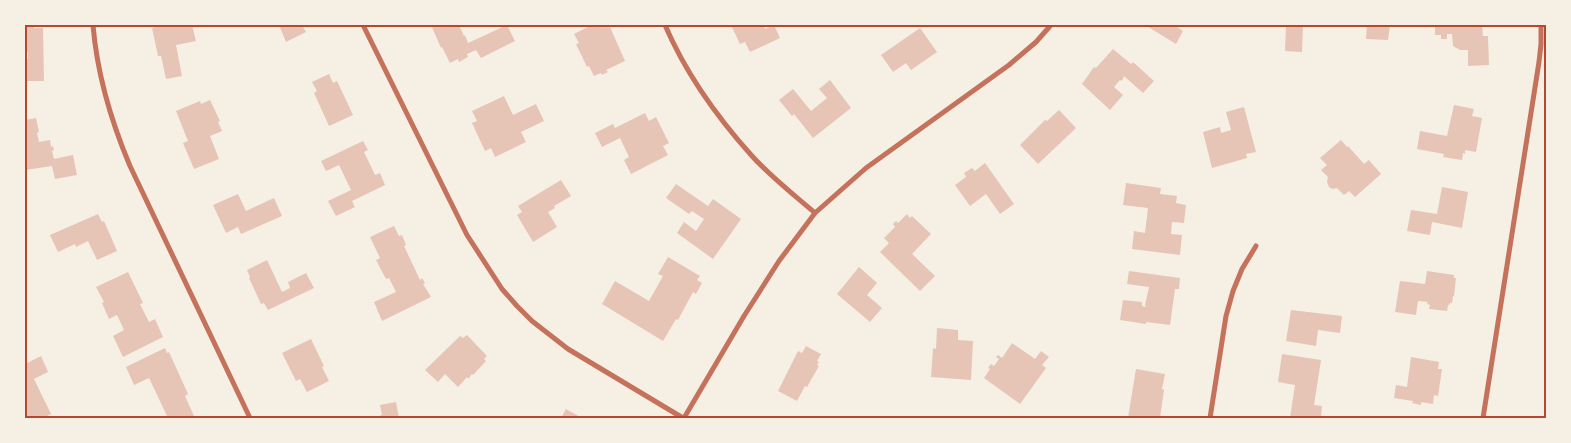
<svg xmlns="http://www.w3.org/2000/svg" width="1571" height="443" viewBox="0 0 1571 443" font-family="Spectral,serif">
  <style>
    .building { fill: #e6c5b7 }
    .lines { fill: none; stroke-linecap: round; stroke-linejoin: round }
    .minor { stroke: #c5725c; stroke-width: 5 }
    .neatline { fill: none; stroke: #b5482f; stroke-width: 2 }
  </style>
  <rect width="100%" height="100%" fill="#f6efe4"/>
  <path class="building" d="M25,25h9v3h9l1,53h-17l-1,-22h2v-7l-3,1z
    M159,25h33l4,16 -20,4 6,31 -16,3 -5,-23h-3l-6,-28 8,-2z
    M279,25h23l4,7 -20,10z
    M431,25h28l5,11 1,-1 3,8 39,-18 8,16 -34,17 -5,-8 -9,4 1,3 -9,5 -1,-3 -8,4 -8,-16 -1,1z
    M592,25h15l1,3 2,-1 15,34 -19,9 2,2 -6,3 -1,-2 -7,3 -5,-10 -2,1 -11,-23 3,-1 -5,-9z
    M731,25h32l2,4 9,-4 6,13 -30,14 -5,-10 -5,2z
    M1145,25h29l9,6 -7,13z
    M1286,25h17l-1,27 -17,-1z
    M1367,25h23l-2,15 -22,-1z
    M1435,25h47l1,11h5l1,29 -21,1v-16h-8l-7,-4 -1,-12h-5v5h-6v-4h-6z
    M920,28l17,24 -26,18 -5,-7 -13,9 -12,-17z
    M1113,49l18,15 2,-2 21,19 -11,12 -19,-17 -2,5 -2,-1 -6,7 9,8 -13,15 -28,-26 12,-17 2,1z
    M329,74l4,9 4,-2 16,34 -24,11 -15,-33 3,-2 -5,-9z
    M830,80l21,28 -38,30 -19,-24 -2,2 -13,-16 14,-11 18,22 16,-13 -8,-9z
    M504,96l9,19 23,-11 8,17 -23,11 5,10 -31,15 -4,-9 -6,3 -13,-28 5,-2 -5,-10z
    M210,100l10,21 -2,1 4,9 -12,5 9,23 -25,10 -11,-26 5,-2 -12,-30 24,-10 1,3z
    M1454,105l20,4 -2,7 10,2 -6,34 -11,-2v4l-2,-1 -1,7 -19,-3 1,-3 -27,-5 3,-18 27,5z
    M1244,107l12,45 -10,2 1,4 -35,10 -9,-36 17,-5 1,6 10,-3 -5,-18z
    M1059,110l17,18 -38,36 -18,-19 25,-25 2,1z
    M645,113l4,8 7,-4 13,26 -6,3 5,9 -37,19 -7,-14 5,-3 -9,-19 -18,9 -7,-14 18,-9 2,4z
    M36,118l3,14 -2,1 2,9 11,-2 1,7 2,-1 1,4 -2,1 2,8 19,-4 4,20 -22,4 -3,-13 -27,4v-50z
    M1341,140l6,7 1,-1 16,18 5,-4 12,14 -26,23 -6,-6 -5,4 -7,-7 -4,1 -4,-2 -2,-5 1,-5 -7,-7 6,-5 -7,-7z
    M363,141l5,9 -4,2 11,23 5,-2 5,12 -33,16 3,6 -19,9 -8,-15 23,-11 -12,-25 -13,6 -5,-10z
    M985,163l29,41 -14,10 -14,-20 -16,12 -15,-21 11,-8 -2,-4 8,-5 3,3z
    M561,180l10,16 -17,10 1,2 -7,4 9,15 -24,15 -16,-27 5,-3 -4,-6z
    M1126,183l35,5 -1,6 17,2 -1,7 10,2 -2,18 -12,-1 -1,12 11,1 -2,20 -48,-6 2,-18 11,2 3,-25 -25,-3z
    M676,184l32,22 5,-7 28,20 -28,40 -36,-26 7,-11 12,9 8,-12 -12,-8 -3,3 -23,-16z
    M1442,187l26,5 -6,36 -30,-6 -2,13 -23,-4 4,-21 26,4z
    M238,194l8,17 28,-13 8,18 -41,18 -3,-7 -12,6 -13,-28z
    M98,214l4,8 2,-1 13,30 -20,9 -9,-19 -12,6 -1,-3 -17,8 -8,-17z
    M907,214l3,4 2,-2 19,18 -19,20 23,22 -15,15 -40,-39 9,-9 -5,-5 11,-11 -2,-3 3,-3 2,2z
    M394,226l5,10 3,-1 4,10 -2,1 16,34 2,-2 3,5 -2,1 8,13 -49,24 -8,-19 22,-10 -7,-14 -3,1 -10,-19 4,-2 -10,-21z
    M668,257l32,19 -3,4 5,3 -6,11 -3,-2 -15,28 -2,-1 -13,22 -61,-37 13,-23 34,20 14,-25 -5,-2z
    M267,260l15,32 8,-4 -2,-6 18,-9 8,15 -46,22 -4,-7 -3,1 -12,-26 1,-1 -3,-7z
    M859,267l18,16 -10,12 15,13 -12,14 -33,-28z
    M1129,271l51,7 -1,11h-4l-5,36 -24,-3v2l-26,-4 3,-20 19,2v4l4,1 -1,-2 4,-18 -22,-3z
    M1427,271l27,4v3h2l-2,18h-1l-1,7h-2l-1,2h-1l-1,6 -18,-2 1,-4 -3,-1 1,-2 -10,-1 -2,14 -21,-3 5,-31 25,3z
    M128,272l15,31 -3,1 9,18 6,-3 8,18 -40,20 -10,-21 11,-6 -7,-15 -8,4 -7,-16 2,-1 -8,-15z
    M1291,310l51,6 -2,17 -22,-3 -2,16 -30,-5z
    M937,328l21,2v10l15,1 -2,39 -40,-3 2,-29 3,1z
    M467,335l20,21 -3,3 2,2 -13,14 -1,-1 -4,5 -1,-2 -9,10 -13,-13 -7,8 -13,-12 35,-34 3,2z
    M311,339l13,27 -2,1 7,14 -22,11 -7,-13 -4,2 -14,-28z
    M1012,343l23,16 6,-8 8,6 -7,8 4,3 -26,36 -36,-26 6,-9 -2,-1 3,-4 3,2 5,-7 -3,-2 2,-2 4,3z
    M806,346l15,8 -4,7 2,1 -2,3 2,1 -12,21 -2,-1 -8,15 -19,-10 20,-40 4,2z
    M165,348l2,5 2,-1 19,42 -3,2 9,20 -5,2h-21l-19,-40 -15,7 -8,-18z
    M1282,354l39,6 -7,45 8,1 -1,12h-31l5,-33 -17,-3z
    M41,356l7,16 -14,7 17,35 -8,4h-18v-54z
    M1411,357l28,5 -1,7h4l-4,27 -4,-1 -1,9 -12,-2v3l-9,-2 1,-2 -19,-3 2,-13 11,2z
    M1136,369l29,5 -3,15 2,1 -4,28h-32z
    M396,402l3,16h-27l10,-3 -2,-10z
    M566,409l16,9h-21z"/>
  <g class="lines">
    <path class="minor" d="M93,25c4,49 18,96 37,141l120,252
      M363,25l104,210 35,54 15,17 15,15 36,28 115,69
      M665,25c21,49 51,91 87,131 19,21 42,39 63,57
      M684,418l60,-102 35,-55 36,-48 51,-45 143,-103 27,-23 15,-17
      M1210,418l16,-102 7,-25 9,-22 14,-23
      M1483,418l56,-356 2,-18v-19"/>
  </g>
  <rect width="1571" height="443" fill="none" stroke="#f6efe4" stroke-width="52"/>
  <rect x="26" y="26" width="1519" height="391" class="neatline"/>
</svg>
